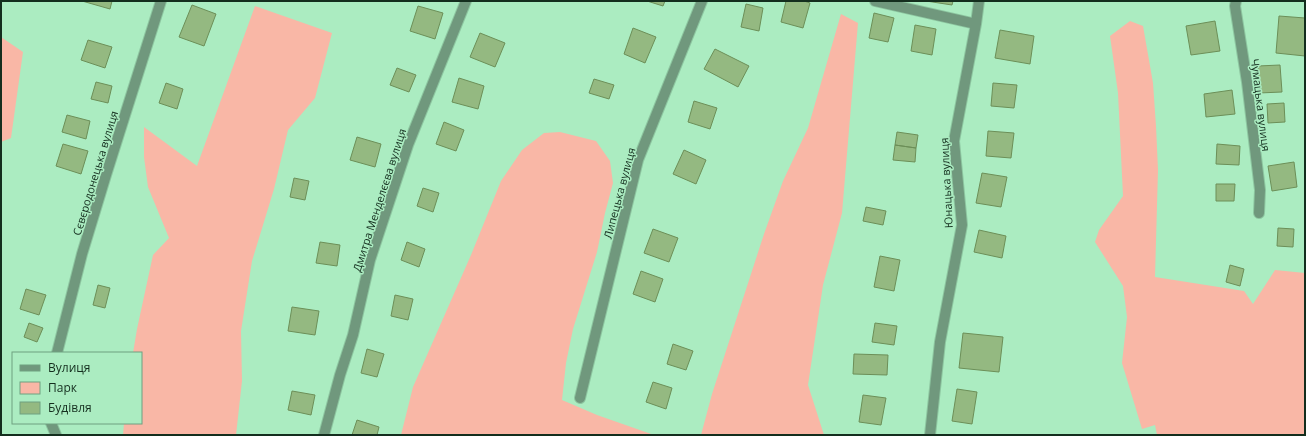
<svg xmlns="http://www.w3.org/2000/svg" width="1306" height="436" viewBox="0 0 1306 436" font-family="'Open Sans',sans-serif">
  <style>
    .green { fill: #f9b7a6 }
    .building { fill: #94b981; stroke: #6c8f58 }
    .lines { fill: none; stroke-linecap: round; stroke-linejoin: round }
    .minor-casing { stroke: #8dc6a0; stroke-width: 12 }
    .minor { stroke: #70987d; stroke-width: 10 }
    .labels { text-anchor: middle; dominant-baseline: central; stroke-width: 3; stroke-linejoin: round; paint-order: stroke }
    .street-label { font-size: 11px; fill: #142e1e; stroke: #abecc1 }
  </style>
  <rect width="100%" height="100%" fill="#abecc1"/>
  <path class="green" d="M255,6l77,27 -17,65 -27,32 -14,59 -22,72 -11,70 1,50 -6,54h-113l1,-12h17v-70h-8l4,-24 16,-74 16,-17 -21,-51 -4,-30v-30l53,39z
    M841,14l17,9 -16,190 -19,72 -15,100 16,50h-123l11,-41 52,-160 19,-53 25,-53z
    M1130,21l13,5 10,57 3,43 2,44 -3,107 89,14 9,13 22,-34 30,3v162h-148l-2,-10 -13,4 -20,-66 5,-46 -4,-31 -28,-44 4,-12 24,-34 -5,-103 -8,-57z
    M1,37l22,15 -12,86 -10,4z
    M560,132l36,9 14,20 3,22 -8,30 -8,39 -24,77 -7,34 -4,37 35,15 57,20h-253l12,-48 58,-132 30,-74 21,-31 22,-17z"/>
  <path class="building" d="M82,1h30l-2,8z
    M647,1h18l-2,5z
    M786,1h18l6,2 -7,25 -22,-6z
    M926,1h27l-1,4z
    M746,4l17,4 -4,23 -18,-4z
    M192,5l24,9 -12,32 -25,-9z
    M418,6l25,7 -8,26 -25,-8z
    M874,13l20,5 -6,24 -19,-4z
    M1279,16l26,2v38l-29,-3z
    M1215,21l5,30 -29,4 -5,-29z
    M915,25l21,4 -4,26 -21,-4z
    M633,28l23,9 -11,26 -21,-9z
    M1000,30l34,6 -4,28 -35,-6z
    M480,33l25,10 -10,24 -25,-10z
    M88,40l24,7 -7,21 -24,-8z
    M715,49l34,17 -11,21 -34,-18z
    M1280,65l2,27 -23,1 -1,-27z
    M397,68l19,7 -7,17 -19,-7z
    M459,78l25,8 -6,23 -26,-7z
    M594,79l20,6 -5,14 -20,-6z
    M96,82l16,4 -4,17 -17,-4z
    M166,83l17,6 -6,20 -18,-6z
    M993,83l24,2 -3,23 -23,-2z
    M1232,90l3,24 -29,3 -2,-23z
    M694,101l23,7 -7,21 -22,-7z
    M1284,103l1,19 -17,1 -1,-19z
    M67,115l23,6 -4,18 -24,-7z
    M444,122l20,8 -8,21 -20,-7z
    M988,131l26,2 -3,25 -25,-2z
    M897,132l21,3 -2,13 -21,-3z
    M357,137l24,7 -6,23 -25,-7z
    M63,144l25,7 -7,23 -25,-8z
    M1217,144l23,2 -1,19 -23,-1z
    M895,145l21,3 -1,14 -22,-2z
    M684,150l22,10 -10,24 -23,-10z
    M1294,162l3,25 -25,4 -4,-25z
    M982,173l25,4 -6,30 -25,-4z
    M294,178l15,3 -4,19 -15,-3z
    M1216,184h19l-1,17h-18z
    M423,188l16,5 -6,19 -16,-6z
    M866,207l20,4 -3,14 -20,-4z
    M1278,228l16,1 -1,18 -16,-1z
    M653,229l25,9 -9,24 -25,-9z
    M979,230l27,6 -4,22 -28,-6z
    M320,242l20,3 -3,21 -21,-3z
    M407,242l18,7 -6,18 -18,-7z
    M880,256l20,4 -6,31 -20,-4z
    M1230,265l14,4 -4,17 -14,-4z
    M641,271l22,8 -8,23 -22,-8z
    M98,285l12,3 -5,20 -12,-3z
    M26,289l20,6 -7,20 -19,-6z
    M395,295l18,4 -5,21 -17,-4z
    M292,307l27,4 -4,24 -27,-4z
    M29,323l14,5 -6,14 -13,-5z
    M875,323l22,3 -3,19 -22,-3z
    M963,333l40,4 -4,35 -40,-4z
    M673,344l20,7 -7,19 -19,-6z
    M367,349l17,5 -7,23 -16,-4z
    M854,354l34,1 -1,20 -34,-1z
    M653,382l19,6 -6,21 -20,-7z
    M957,389l20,3 -5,32 -20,-3z
    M292,391l23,4 -4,20 -23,-5z
    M863,395l23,3 -5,27 -22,-3z
    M357,420l22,7 -2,8h-25z"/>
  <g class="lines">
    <defs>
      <path id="minor" d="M875,1l101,23
        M1236,1l-1,5 12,76 13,108 -1,23
        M57,353l25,-99 24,-79 55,-174
        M580,398l58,-238 64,-159
        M51,423l5,12
        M324,435l16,-60 13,-40 17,-75 38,-115 58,-144
        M930,435l10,-93 22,-117 -8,-84 22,-117 3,-23"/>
    </defs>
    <use href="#minor" class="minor-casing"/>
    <use href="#minor" class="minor"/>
  </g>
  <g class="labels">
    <g class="street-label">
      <text transform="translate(1261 105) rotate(83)">Чумацька вулиця</text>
      <text transform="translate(95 173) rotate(-73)">Сєвєродонецька вулиця</text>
      <text transform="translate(946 183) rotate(-93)">Юнацька вулиця</text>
      <text transform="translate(619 193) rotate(-75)">Липецька вулиця</text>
      <text transform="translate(379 200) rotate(-72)">Дмитра Менделєєва вулиця</text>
    </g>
  </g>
  <rect width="1306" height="436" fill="none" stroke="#142e1e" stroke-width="4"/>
  <rect x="12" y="352" width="130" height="72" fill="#abecc1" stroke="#6fa080"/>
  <rect x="20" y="365" width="20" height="6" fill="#70987d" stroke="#6fa080"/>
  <text x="48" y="372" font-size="12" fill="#142e1e">Вулиця</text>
  <rect x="20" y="382" width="20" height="12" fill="#f9b7a6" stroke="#6fa080"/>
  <text x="48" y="392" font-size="12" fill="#142e1e">Парк</text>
  <rect x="20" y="402" width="20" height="12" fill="#94b981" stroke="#6fa080"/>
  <text x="48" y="412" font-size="12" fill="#142e1e">Будівля</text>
</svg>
